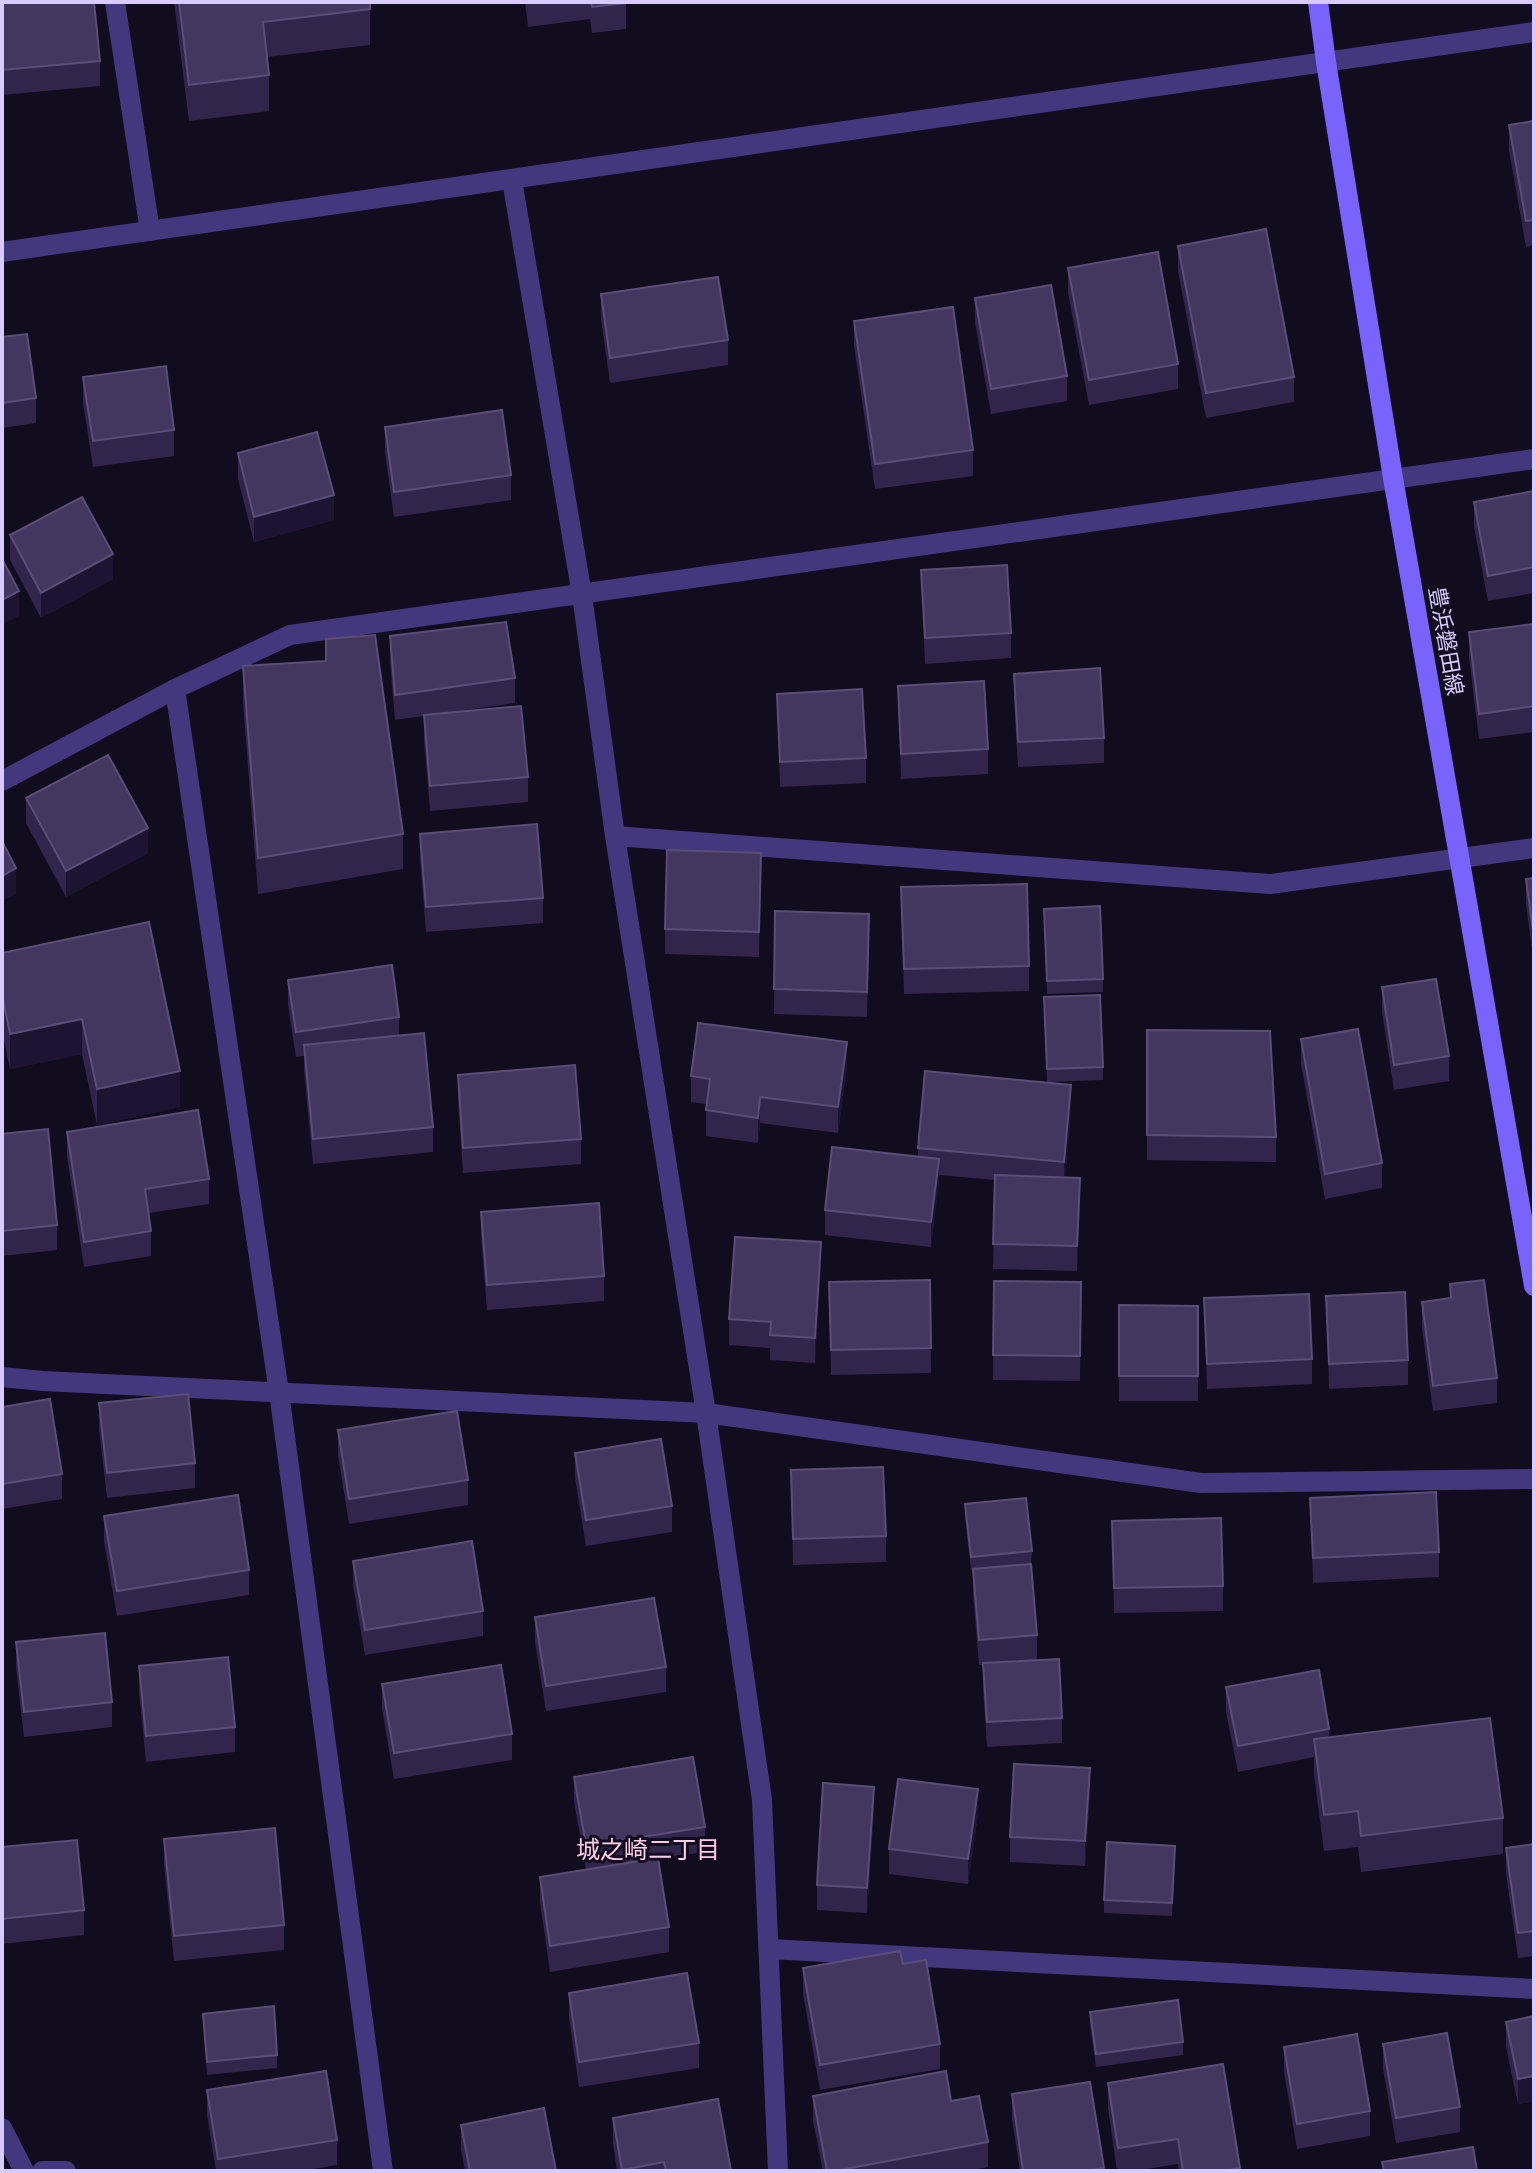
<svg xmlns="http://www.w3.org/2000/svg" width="1536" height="2173" viewBox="0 0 1536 2173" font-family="'Roboto Condensed','Noto Sans JP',sans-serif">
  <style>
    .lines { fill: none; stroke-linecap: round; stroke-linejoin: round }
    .minor { stroke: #43387d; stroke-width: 20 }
    .tertiary { stroke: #43387d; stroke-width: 20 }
    .secondary { stroke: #7963fc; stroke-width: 20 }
    .wall { fill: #31254c }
    .shaded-wall { fill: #1d1432 }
    .building { fill: #43375f; stroke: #5a4e78; stroke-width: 2 }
    .labels { text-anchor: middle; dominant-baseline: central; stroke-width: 6; stroke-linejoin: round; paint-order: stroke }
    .street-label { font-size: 22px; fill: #d6cafe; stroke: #110c1e }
    .neighbourhood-label { font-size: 24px; fill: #fecce6; stroke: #110c1e }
  </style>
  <rect width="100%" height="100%" fill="#110c1e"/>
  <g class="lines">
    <path class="minor" d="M115,2l35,229
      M512,180l70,415 33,241 91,577 56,387 16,371
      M175,689l104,703 104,779
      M2,781l173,-92 115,-54 1244,-176
      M615,836l655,48 264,-36
      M2,1377l41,4 663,32 495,70 333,-4
      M769,1949l765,40
      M2,2128l22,43
      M42,2171h24"/>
    <path class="tertiary" d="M2,252l1532,-220"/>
    <path class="secondary" d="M1318,2l8,60 67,416 141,808"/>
  </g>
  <path class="wall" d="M2,2l98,59v25l-98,9z
    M174,2h196v43l-103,12 2,18v36l-80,10z
    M525,2h101v27l-34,4 -2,-14 -62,8z
    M1534,121v124l-8,2 -17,-97v-25z
    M1178,246l116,131v25l-88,16 -28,-147z
    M1068,268l110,96v25l-89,16 -21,-112z
    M601,294l127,46v25l-118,18 -9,-64z
    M975,298l92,78v25l-76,13 -16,-91z
    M854,321l119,129v26l-98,13 -21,-143z
    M2,337l34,61v25l-34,5z
    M83,377l91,53v26l-81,11 -10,-65z
    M385,427l126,48v25l-117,17 -9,-64z
    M238,453l96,67 -80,22 -16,-63z
    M1534,491v102l-46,8 -14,-74v-25z
    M10,535l103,44 -72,39 -31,-58z
    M921,570l90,63v25l-86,6z
    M1534,624v108l-55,7 -10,-82v-25z
    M390,636l125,42v25l-70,10 83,64v25l-98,9 -6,-71v-24l-29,4 -5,-58z
    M326,639l77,195v35l-145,25 -15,-192v-36l83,-5z
    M1014,674l90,64v25l-86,4 -4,-68z
    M898,686l90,63v25l-87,5z
    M777,694l89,64v25l-86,4z
    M26,798l122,55 -82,44 -40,-74z
    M420,834l123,64v25l-117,9 -6,-73z
    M761,853l-2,104 -94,-3v-25z
    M1534,878v85l-8,-58v-26z
    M901,887l128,79v25l-125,3z
    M775,911l94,28 -2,78 -93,-3z
    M1044,922l59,57v13l-56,2z
    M2,953l178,118v36l-83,18 -15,-71 -72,15 -8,-39z
    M288,980l111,37v19l34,91v25l-120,12 -9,-94v-14l-8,1 -8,-52z
    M1382,987l67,69v25l-55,9 -12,-78z
    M1044,1010l59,57v13l-56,2z
    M1147,1030l129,107v25l-129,-2z
    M1301,1039l81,124v25l-57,11 -24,-135z
    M847,1067l-9,66 -78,-10 -2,20 -52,-7v-32l-15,-2v-26z
    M458,1075l123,64v25l-118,9 -5,-72z
    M1071,1111l-6,66 15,26 -3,68 -84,-2 2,-89 -56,-5 -8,72 -106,-12v-25l93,-54v-8z
    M67,1132l142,47v25l-60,9 2,18v25l-67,11 -17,-110z
    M2,1134l55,91v25l-55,6z
    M481,1212l123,64v25l-117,9 -6,-73z
    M821,1267l-6,96 -45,-3v-12l-41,-3v-26z
    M930,1280l1,93 -100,2 -2,-93z
    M994,1281l87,1 -1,99 -87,-1z
    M1450,1284l47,94v25l-64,8 -11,-83v-26l28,-3z
    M1326,1296l82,64v25l-79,4z
    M1204,1298l108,61v25l-105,5z
    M1119,1305l79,1v95h-79z
    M99,1403l96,60v25l-88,10 -8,-70z
    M2,1407l60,67v25l-60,10z
    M338,1430l130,50v25l-119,19 -11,-69z
    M575,1453l97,53v26l-86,14 -11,-68z
    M791,1470l95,66v26l-93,3z
    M1310,1498l129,54v25l-126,6z
    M965,1504l67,47 -1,13 6,71v25l25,58v25l-75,4 -4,-59v-23h-4l-6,-71v-24h-2l-6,-53z
    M104,1516l145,54v25l-132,21 -13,-74z
    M1112,1521l111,65v25l-109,2z
    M353,1561l130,50v25l-118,19 -12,-69z
    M535,1617l131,50v25l-120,19 -11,-69z
    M16,1642l96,60v25l-88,10 -8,-70z
    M139,1666l96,61v25l-89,10 -7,-71z
    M382,1684l130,50v26l-118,19 -12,-70z
    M1226,1687l103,42v8l174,81v36l-142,18 -3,-25 -34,4 -10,-76v-18l-76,15 -12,-60z
    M574,1777l131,50v25l-47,7 11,68v25l-119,20 -10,-70v-25l46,-7 -12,-68z
    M1090,1793l-5,73 -75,-4v-25z
    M874,1812l-7,101 -50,-3v-25z
    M978,1814l-10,70 -79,-10v-25z
    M164,1839l120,86v25l-110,11 -10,-97z
    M1534,1844v112l-16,2 -12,-85v-25z
    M2,1847l82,63v25l-82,9z
    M1175,1859l-3,57 -68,-3v-13z
    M803,1968l137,76v25l-120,21 -17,-96z
    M569,1993l130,50v25l-120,19 -10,-69z
    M1090,2012l93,30v13l-87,12 -6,-42z
    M203,2014l74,41v13l-70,7z
    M1534,2016v85l-16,3 -12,-57v-25z
    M1383,2044l77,63v25l-64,11 -13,-74z
    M1284,2047l86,64v25l-73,13 -13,-77z
    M1090,2082l14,89h-84l-8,-52v-25z
    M1108,2083l132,85v3h-61l-1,-7 -44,7h-17l-9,-63z
    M207,2090l130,50v25l-35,6h-86l-9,-56z
    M813,2096l175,46v25l-19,4h-146l-10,-50z
    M613,2118l118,53h-114l-4,-28z
    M461,2125l95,46h-91l-4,-21z"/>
  <path class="shaded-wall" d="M334,495v25l-80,22v-25z
    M113,554v25l-72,39v-25z
    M19,591v25l-17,9v-25z
    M148,828v25l-82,44v-26z
    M16,868v26l-14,7v-25z
    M82,1019v35l-72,15v-35z
    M847,1042v25l-9,66v-26z
    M180,1071v36l-83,18v-36z
    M1071,1085v26l-7,76v-25z
    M760,1097v26l-2,20v-25z
    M939,1159v25l-8,63v-25z
    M1080,1178v25l-3,68v-25z
    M821,1242v25l-6,96v-25z
    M1090,1768v25l-5,73v-25z
    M874,1787v25l-7,101v-25z
    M978,1789v25l-10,70v-25z
    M1534,2076v25l-16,3v-25z"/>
  <path class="building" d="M2,2h92l6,59 -98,9z
    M179,2h191v7l-107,13 6,53 -80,10z
    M591,2h35v1l-34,4z
    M1534,121v99l-8,1 -17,-96z
    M1266,229l28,148 -88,16 -28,-147z
    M1158,252l20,112 -89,16 -21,-112z
    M718,277l10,63 -118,18 -9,-64z
    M1051,285l16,91 -76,13 -16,-91z
    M953,307l20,143 -98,14 -21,-143z
    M27,334l9,64 -34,5v-66z
    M166,366l8,64 -81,11 -10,-64z
    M502,410l9,65 -117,17 -9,-65z
    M317,432l17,63 -80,22 -16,-64z
    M1534,491v76l-46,9 -14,-74z
    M82,497l31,57 -72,39 -31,-58z
    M2,559l17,32 -17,9z
    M1007,565l4,68 -86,5 -4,-68z
    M506,622l9,56 -120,17 -5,-59z
    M1534,624v82l-55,8 -10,-82z
    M375,635l28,199 -145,24 -15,-192 83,-5v-22z
    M1100,668l4,70 -86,4 -4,-68z
    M984,681l4,68 -87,5 -3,-68z
    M862,689l4,69 -86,4 -3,-68z
    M521,706l7,71 -98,9 -6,-71z
    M108,755l40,73 -82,43 -40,-73z
    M537,824l6,74 -117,9 -6,-73z
    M2,841l14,27 -14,8z
    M667,850l94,3 -2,79 -94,-3z
    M1534,878v60l-8,-59z
    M1027,884l2,82 -125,3 -3,-82z
    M1100,906l3,73 -56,2 -3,-72z
    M775,911l94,3 -2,78 -93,-3z
    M149,922l31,149 -83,18 -15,-70 -72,15 -8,-40v-41z
    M392,965l7,52 -103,15 -8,-52z
    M1436,979l13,77 -55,9 -12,-78z
    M1100,995l3,72 -56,2 -3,-72z
    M698,1023l149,19 -9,65 -78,-10 -2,21 -52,-8 4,-31 -19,-3z
    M1358,1029l24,134 -57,11 -24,-135z
    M1147,1030l123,1 6,106 -129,-2z
    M424,1033l9,94 -120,12 -9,-94z
    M575,1065l6,74 -118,9 -5,-73z
    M925,1071l146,14 -7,77 -146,-14z
    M198,1110l11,69 -64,10 6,42 -67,11 -17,-110z
    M48,1129l9,96 -55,6v-97z
    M832,1147l107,12 -8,63 -106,-12z
    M995,1175l85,3 -3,68 -84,-2z
    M599,1203l5,73 -117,9 -6,-73z
    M735,1237l86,5 -6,96 -45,-3 1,-13 -42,-3z
    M930,1280l1,68 -100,2 -2,-68z
    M1484,1280l13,98 -64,8 -11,-84 29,-4 -1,-14z
    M994,1281l87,1 -1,74 -87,-1z
    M1405,1292l3,68 -79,4 -3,-68z
    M1309,1294l3,65 -105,5 -3,-66z
    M1119,1305l79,1v70h-79z
    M188,1394l7,69 -88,10 -8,-70z
    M50,1399l12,75 -60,10v-77z
    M457,1411l11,69 -119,19 -11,-69z
    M661,1439l11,67 -86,14 -11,-67z
    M883,1467l3,69 -93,3 -2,-69z
    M1436,1492l3,60 -126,6 -3,-60z
    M238,1495l11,75 -132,21 -13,-75z
    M1026,1498l6,53 -61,6 -6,-53z
    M1221,1518l2,68 -109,2 -2,-67z
    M472,1541l11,70 -118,19 -12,-69z
    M1031,1564l6,71 -58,5 -6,-71z
    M654,1598l12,69 -120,19 -11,-69z
    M105,1633l7,69 -88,10 -8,-70z
    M228,1657l7,70 -89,9 -7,-70z
    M1059,1659l3,59 -75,4 -4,-59z
    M501,1665l11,69 -118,19 -12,-69z
    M1319,1670l10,59 -91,17 -12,-59z
    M1490,1718l13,100 -142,18 -3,-25 -34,4 -10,-76z
    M693,1757l12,70 -119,19 -12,-69z
    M1014,1764l76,4 -5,73 -75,-4z
    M898,1779l80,10 -10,70 -79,-10z
    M823,1783l51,4 -7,101 -50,-3z
    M275,1828l9,97 -110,11 -10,-97z
    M77,1840l7,70 -82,9v-72z
    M1107,1842l68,4 -3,57 -68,-3z
    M1534,1844v87l-16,2 -12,-85z
    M658,1858l11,69 -119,19 -10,-69z
    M900,1951l3,13 23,-4 14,84 -120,21 -17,-97z
    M687,1973l12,70 -120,19 -10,-69z
    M1178,2000l5,42 -87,12 -6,-42z
    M274,2006l3,49 -70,7 -4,-48z
    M1534,2016v60l-16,3 -12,-57z
    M1447,2033l13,74 -64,11 -13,-74z
    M1357,2034l13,77 -73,13 -13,-77z
    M1223,2064l17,104 -16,3h-41l-5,-32 -60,9 -10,-65z
    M326,2071l11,69 -119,19 -11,-69z
    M946,2071l5,30 28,-5 9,46 -153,29h-8l-14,-75z
    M1090,2082l14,86 -18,3h-63l-11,-77z
    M718,2099l13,72h-65l-2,-9 -42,8 -9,-52z
    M544,2108l12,63h-86l-9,-46z
    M1473,2147l4,24h-93l-2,-9z"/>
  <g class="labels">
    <g class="street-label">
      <text transform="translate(1446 641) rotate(80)">豊浜磐田線</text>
    </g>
    <g class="neighbourhood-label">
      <text x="648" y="1850">城之崎二丁目</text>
    </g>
  </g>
  <rect width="1536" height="2173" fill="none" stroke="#d6cafe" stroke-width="8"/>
</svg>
